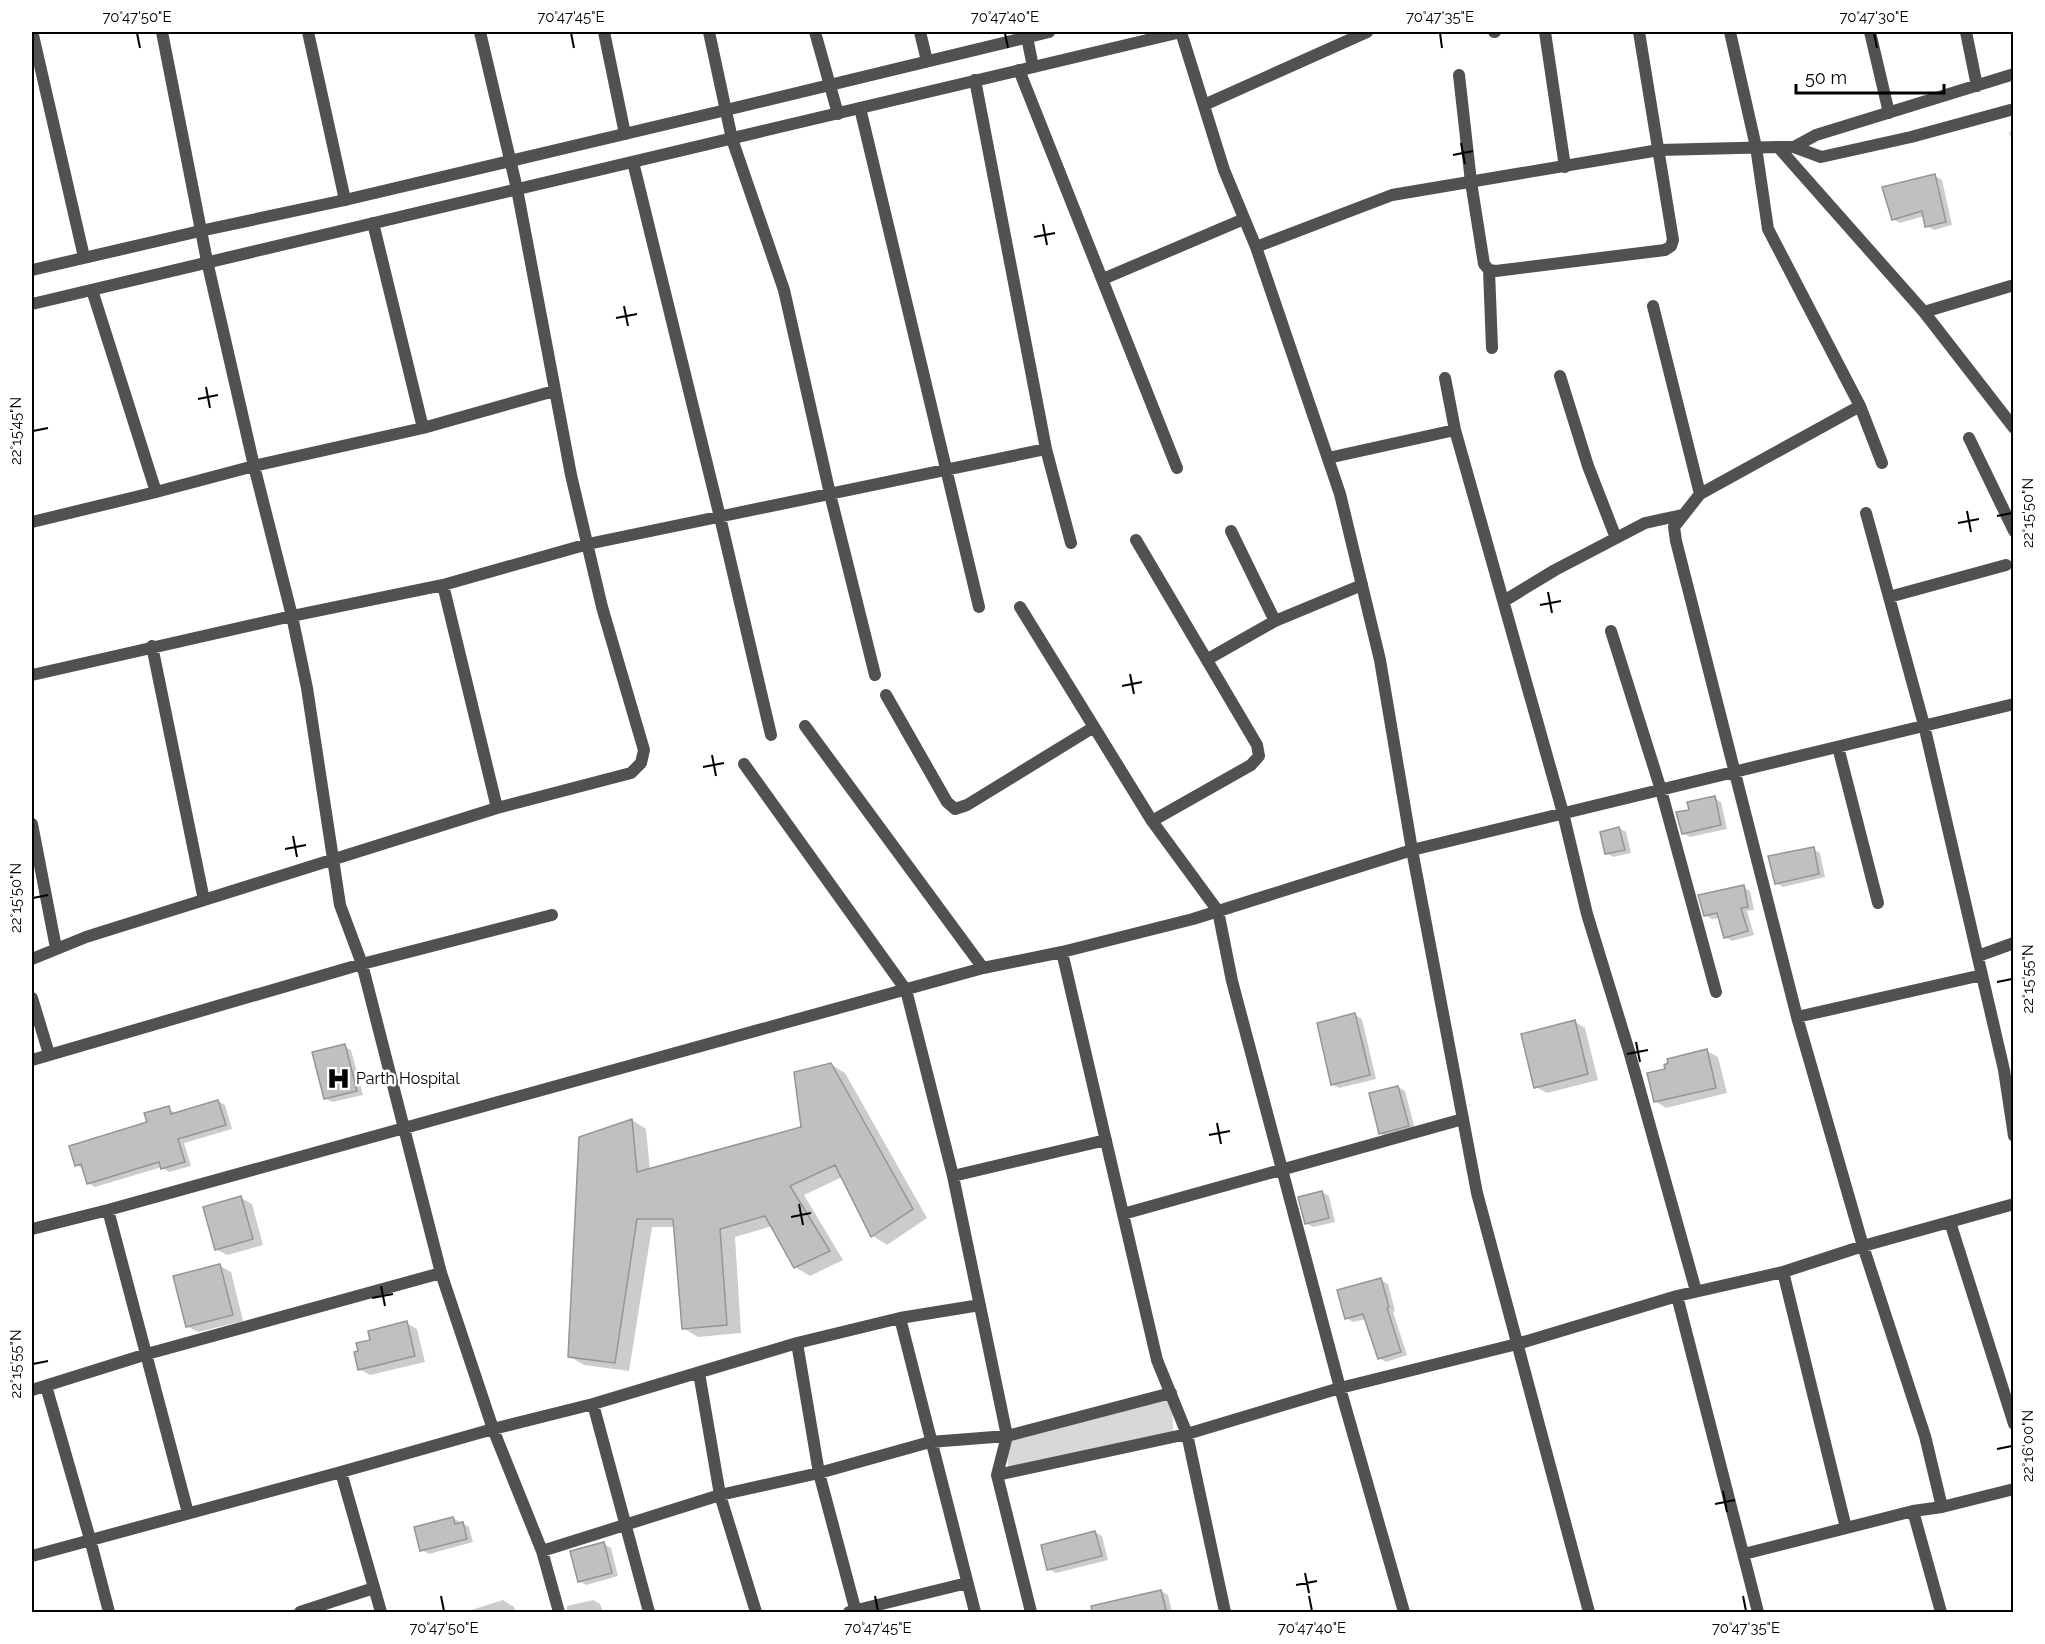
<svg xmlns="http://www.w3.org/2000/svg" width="2045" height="1644" viewBox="0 0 2045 1644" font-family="Raleway,sans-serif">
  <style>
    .green { fill: #d8d8d8 }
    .shadow { fill: #0003 }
    .building { fill: #c0c0c0; stroke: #959595; stroke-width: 1.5 }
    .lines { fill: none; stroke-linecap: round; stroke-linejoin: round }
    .minor { stroke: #515151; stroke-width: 12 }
    .tertiary { stroke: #515151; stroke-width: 12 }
    .ticks { fill: none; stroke: #000; stroke-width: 2 }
    .labels { text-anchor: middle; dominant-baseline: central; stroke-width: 5; stroke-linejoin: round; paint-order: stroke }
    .poi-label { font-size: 16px; fill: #000; stroke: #fff; text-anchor: start }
    .neatline { fill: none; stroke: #000; stroke-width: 2 }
    .ticks-label { font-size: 15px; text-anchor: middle; fill: #000 }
  </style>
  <rect width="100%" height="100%" fill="#fff"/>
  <path class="green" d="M1171,1393l3,44 -166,35 -1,-36z"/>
  <path class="shadow" d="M2014,130v17l-5,-15z
    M1935,176l7,4 10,45 -18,5 -7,-4 -3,-10 -24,7 -7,-4z
    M1714,798l7,4 6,27 -37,8 -7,-4 8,-22z
    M1619,828l7,4 5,21 -18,4 -7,-4z
    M1813,849l7,4 5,24 -42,10 -7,-4z
    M1743,887l7,4 4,19 -7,1 7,24 -22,6 -7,-4 -6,-19 -7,1 -7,-4z
    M1355,1015l7,4 14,60 -37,9 -7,-4z
    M1575,1022l10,6 13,52 -51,13 -11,-6z
    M344,1046l7,4 12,45 -31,7 -7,-4z
    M1707,1051l11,6 9,36 -61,15 -11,-7 12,-31z
    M830,1064l15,9 82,145 -40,27 -14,-9 -31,-59 -38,18 39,65 -33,16 -15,-9 -23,-41 -37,11 6,96 -43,4 -15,-9 -8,-101h-23l-23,144 -45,-6 -15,-9 63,-236 14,9 4,41 152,-42z
    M1398,1087l7,4 10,38 -28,8 -7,-4z
    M218,1101l7,4 7,24 -48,14 7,23 -22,6 -7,-5 -67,20 -7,-4 -4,-14 -8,-4 73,-42 19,-15 8,6z
    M1322,1192l7,4 6,26 -22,5 -7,-4z
    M241,1198l11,6 11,41 -36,10 -11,-6z
    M220,1266l11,6 12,49 -45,11 -11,-6z
    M1381,1280l7,4 7,27 -2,1 14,43 -21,7 -7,-4 -13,-39 -13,3 -7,-4z
    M406,1323l11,6 8,33 -55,13 -11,-6 12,-28z
    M453,1518l16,9 4,15 -44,12 -7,-4z
    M1095,1532l7,4 6,24 -52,13 -7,-4z
    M604,1544l7,4 7,28 -32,9 -6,-4z
    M1161,1591l7,4 4,17h-62l-3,-8z
    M503,1600l11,7 2,5h-51z
    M593,1600l7,4 3,8h-36v-6z"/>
  <path class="building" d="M1935,174l11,48 -21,5 -3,-16 -30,9 -10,-33z
    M1715,796l6,29 -39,9 -6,-22 13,-2 -2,-8z
    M1619,827l6,23 -20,4 -5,-22z
    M1814,847l5,27 -44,10 -7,-28z
    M1744,885l4,22 -7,1 7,23 -24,7 -7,-25 -13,3 -6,-21z
    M1355,1013l15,62 -39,10 -14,-62z
    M1575,1020l13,54 -54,14 -13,-54z
    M345,1044l12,47 -33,8 -12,-47z
    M1707,1049l9,39 -62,14 -7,-29 18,-4 -1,-4 4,-2 -1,-4z
    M831,1063l82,146 -42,28 -36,-72 -45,21 40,65 -36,17 -29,-52 -45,13 7,96 -45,4 -9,-110h-36l-22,144 -47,-6 11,-220 53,-18 5,53 164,-45 -7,-55z
    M1398,1086l11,40 -30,8 -10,-41z
    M218,1100l8,25 -48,14 7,23 -24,7 -2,-7 -72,22 -6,-20 -6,2 -6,-20 78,-24 -3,-9 25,-7 2,8z
    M1322,1191l7,27 -24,6 -7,-27z
    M241,1196l12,43 -38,11 -12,-43z
    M220,1264l13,51 -47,12 -13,-51z
    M1381,1278l8,29 -2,1 14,44 -23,7 -15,-45 -18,5 -8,-29z
    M407,1321l8,35 -57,14 -4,-18 4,-1 -2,-8 14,-3 -2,-9z
    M453,1517l2,7 8,-2 4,17 -47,12 -6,-24z
    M1095,1531l7,25 -55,14 -6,-25z
    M604,1542l8,31 -34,9 -8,-31z
    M1161,1590l5,20 -9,2h-65l-1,-6z"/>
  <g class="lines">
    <path class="minor" d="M162,32l45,229 47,205 38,150 15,72 33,217 22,59 79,309 52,156 49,122 17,61
      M308,32l37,168
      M604,32l21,102
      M709,32l23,107 52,151 46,204 45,181
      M815,32l23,82
      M920,32l7,29
      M1026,32l7,35
      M1494,32h1
      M1545,32l20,135
      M1730,32l26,115 12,82 92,177 -160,88 -26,33 2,14 121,476 66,229 62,190 17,71
      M1870,32l19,81
      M1966,32l11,54
      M33,35l51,222
      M1019,70l158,398
      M1459,75l12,107 13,82 5,6 7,1 169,-21 6,-4 2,-6 -34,-208
      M975,80l71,369 25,94
      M1204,105l163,-73
      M860,108l119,499
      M1778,147h16l27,10 90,-20 103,-28
      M1794,147l22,-12 198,-61
      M633,162l87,355 51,218
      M373,223l50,205
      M1489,270l3,78
      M1103,279l141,-60
      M92,290l64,202
      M1653,306l47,188
      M1924,312l90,-27
      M1560,376l28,90 28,72
      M1445,378l10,52 108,383 24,101 42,137 67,240
      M1860,406l22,57
      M1969,438l45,93
      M1328,458l127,-28
      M1866,513l58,212 80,345 10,66
      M32,522l124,-30 98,-26 169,-38 131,-37
      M1231,531l44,90
      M1136,540l121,205 2,11 -8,9 -99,56
      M443,585l54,223
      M1889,597l117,-32
      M1504,601l51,-31 90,-47 37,-8
      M1020,607l132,214 66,90 14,70 108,407 64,224
      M1611,631l50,159 55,202
      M152,646l52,254
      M1208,659l67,-38 87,-36
      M32,675l260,-59 151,-31 145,-41 458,-95
      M886,695l61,107 8,7 12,-4 127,-78
      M805,726l178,242
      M1838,747l40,156
      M744,764l162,226 47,186 54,260 -10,39 34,137
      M32,824l24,124
      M1062,952l95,408 30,74 38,178
      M1978,956l36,-13
      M32,959l54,-22 411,-129 134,-35 10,-10 3,-13 -42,-143 -31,-132 -54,-286 -37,-157
      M32,998l17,56
      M1797,1017l185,-42
      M32,1060l330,-96 190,-49
      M953,1176l153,-36
      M108,1210l80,303
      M1123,1214l340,-95
      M1950,1222l64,202
      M32,1229l76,-19 875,-242 79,-16 131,-33 219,-69 602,-146
      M1783,1272l63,256
      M1677,1296l81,316
      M900,1318l75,294
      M797,1343l22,130 37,139
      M699,1373l21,122 36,117
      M46,1386l44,153 19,73
      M32,1390l115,-36 294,-81
      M593,1404l56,208
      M341,1472l152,-43 100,-25 204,-61 103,-25 80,-13
      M997,1475l190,-41 153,-46 177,-44 160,-48 106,-24 80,-26 151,-42
      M1913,1511l28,101
      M542,1551l178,-56 99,-22 111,-31 77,-6 164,-43
      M1744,1554l169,-43 29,-4 72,-18
      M32,1556l309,-84 40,140
      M300,1612l74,-24
      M849,1612l118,-29"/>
    <path class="tertiary" d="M1181,32l43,138 32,77 84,247 40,166 32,190 65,343 112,419
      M1256,247l136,-52 267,-45 119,-3 146,165 90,116
      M32,270l168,-39 145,-31 381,-90 323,-78
      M32,304l1149,-272"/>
  </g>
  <path class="ticks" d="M137,33l3,15M571,33l3,15M1005,33l3,15M1440,33l2,15M1874,33l3,15M1461,143l4,21M1453,155l20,-4M1043,224l4,21M1034,237l21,-4M624,306l4,20M616,318l21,-4M206,387l4,21M198,399l20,-4M33,431l15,-3M1967,511l4,21M1997,516l15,-3M1958,523l21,-4M1548,592l4,21M1540,605l21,-4M1130,674l4,20M1122,686l20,-4M712,755l4,21M703,767l21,-4M293,836l4,21M285,849l21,-4M33,898l15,-3M1997,982l15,-3M1636,1042l4,20M1627,1054l21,-4M1217,1123l4,21M1209,1135l21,-4M799,1204l4,21M791,1217l20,-4M381,1286l4,20M372,1298l21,-4M33,1364l15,-3M1997,1449l15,-3M1723,1491l4,21M1715,1504l20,-4M1305,1573l4,20M1296,1585l21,-4M441,1596l3,15M875,1596l3,15M1309,1596l3,15M1743,1596l3,15"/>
  <defs>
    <symbol id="hospital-bare" viewBox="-9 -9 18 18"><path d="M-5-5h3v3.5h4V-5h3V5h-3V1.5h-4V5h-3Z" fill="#000" stroke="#fff" stroke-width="2.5" paint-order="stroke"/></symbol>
  </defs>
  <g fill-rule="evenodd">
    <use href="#hospital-bare" x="322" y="1062" width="33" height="33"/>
  </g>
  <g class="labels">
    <g class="poi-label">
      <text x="356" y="1078">Parth Hospital</text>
    </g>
  </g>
  <rect width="2045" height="1644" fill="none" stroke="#ffffff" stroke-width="66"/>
  <path d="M1796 84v9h148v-9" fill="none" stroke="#000000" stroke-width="3"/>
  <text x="1805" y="84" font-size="18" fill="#000000" stroke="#ffffff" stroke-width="4.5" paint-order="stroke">50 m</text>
  <rect x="33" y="33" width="1979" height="1578" class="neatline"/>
  <g class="ticks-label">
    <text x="137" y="22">70°47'50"E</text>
    <text x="571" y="22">70°47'45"E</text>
    <text x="1005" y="22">70°47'40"E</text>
    <text x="1440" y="22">70°47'35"E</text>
    <text x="1874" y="22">70°47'30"E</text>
    <text transform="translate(16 431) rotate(-90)" y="5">22°15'45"N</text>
    <text transform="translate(2028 513) rotate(-90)" y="5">22°15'50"N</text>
    <text transform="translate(16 898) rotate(-90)" y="5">22°15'50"N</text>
    <text transform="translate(2028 979) rotate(-90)" y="5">22°15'55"N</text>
    <text transform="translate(16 1364) rotate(-90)" y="5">22°15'55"N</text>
    <text transform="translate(2028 1446) rotate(-90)" y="5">22°16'00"N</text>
    <text x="444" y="1633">70°47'50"E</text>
    <text x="878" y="1633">70°47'45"E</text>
    <text x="1312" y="1633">70°47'40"E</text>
    <text x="1746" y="1633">70°47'35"E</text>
  </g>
</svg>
